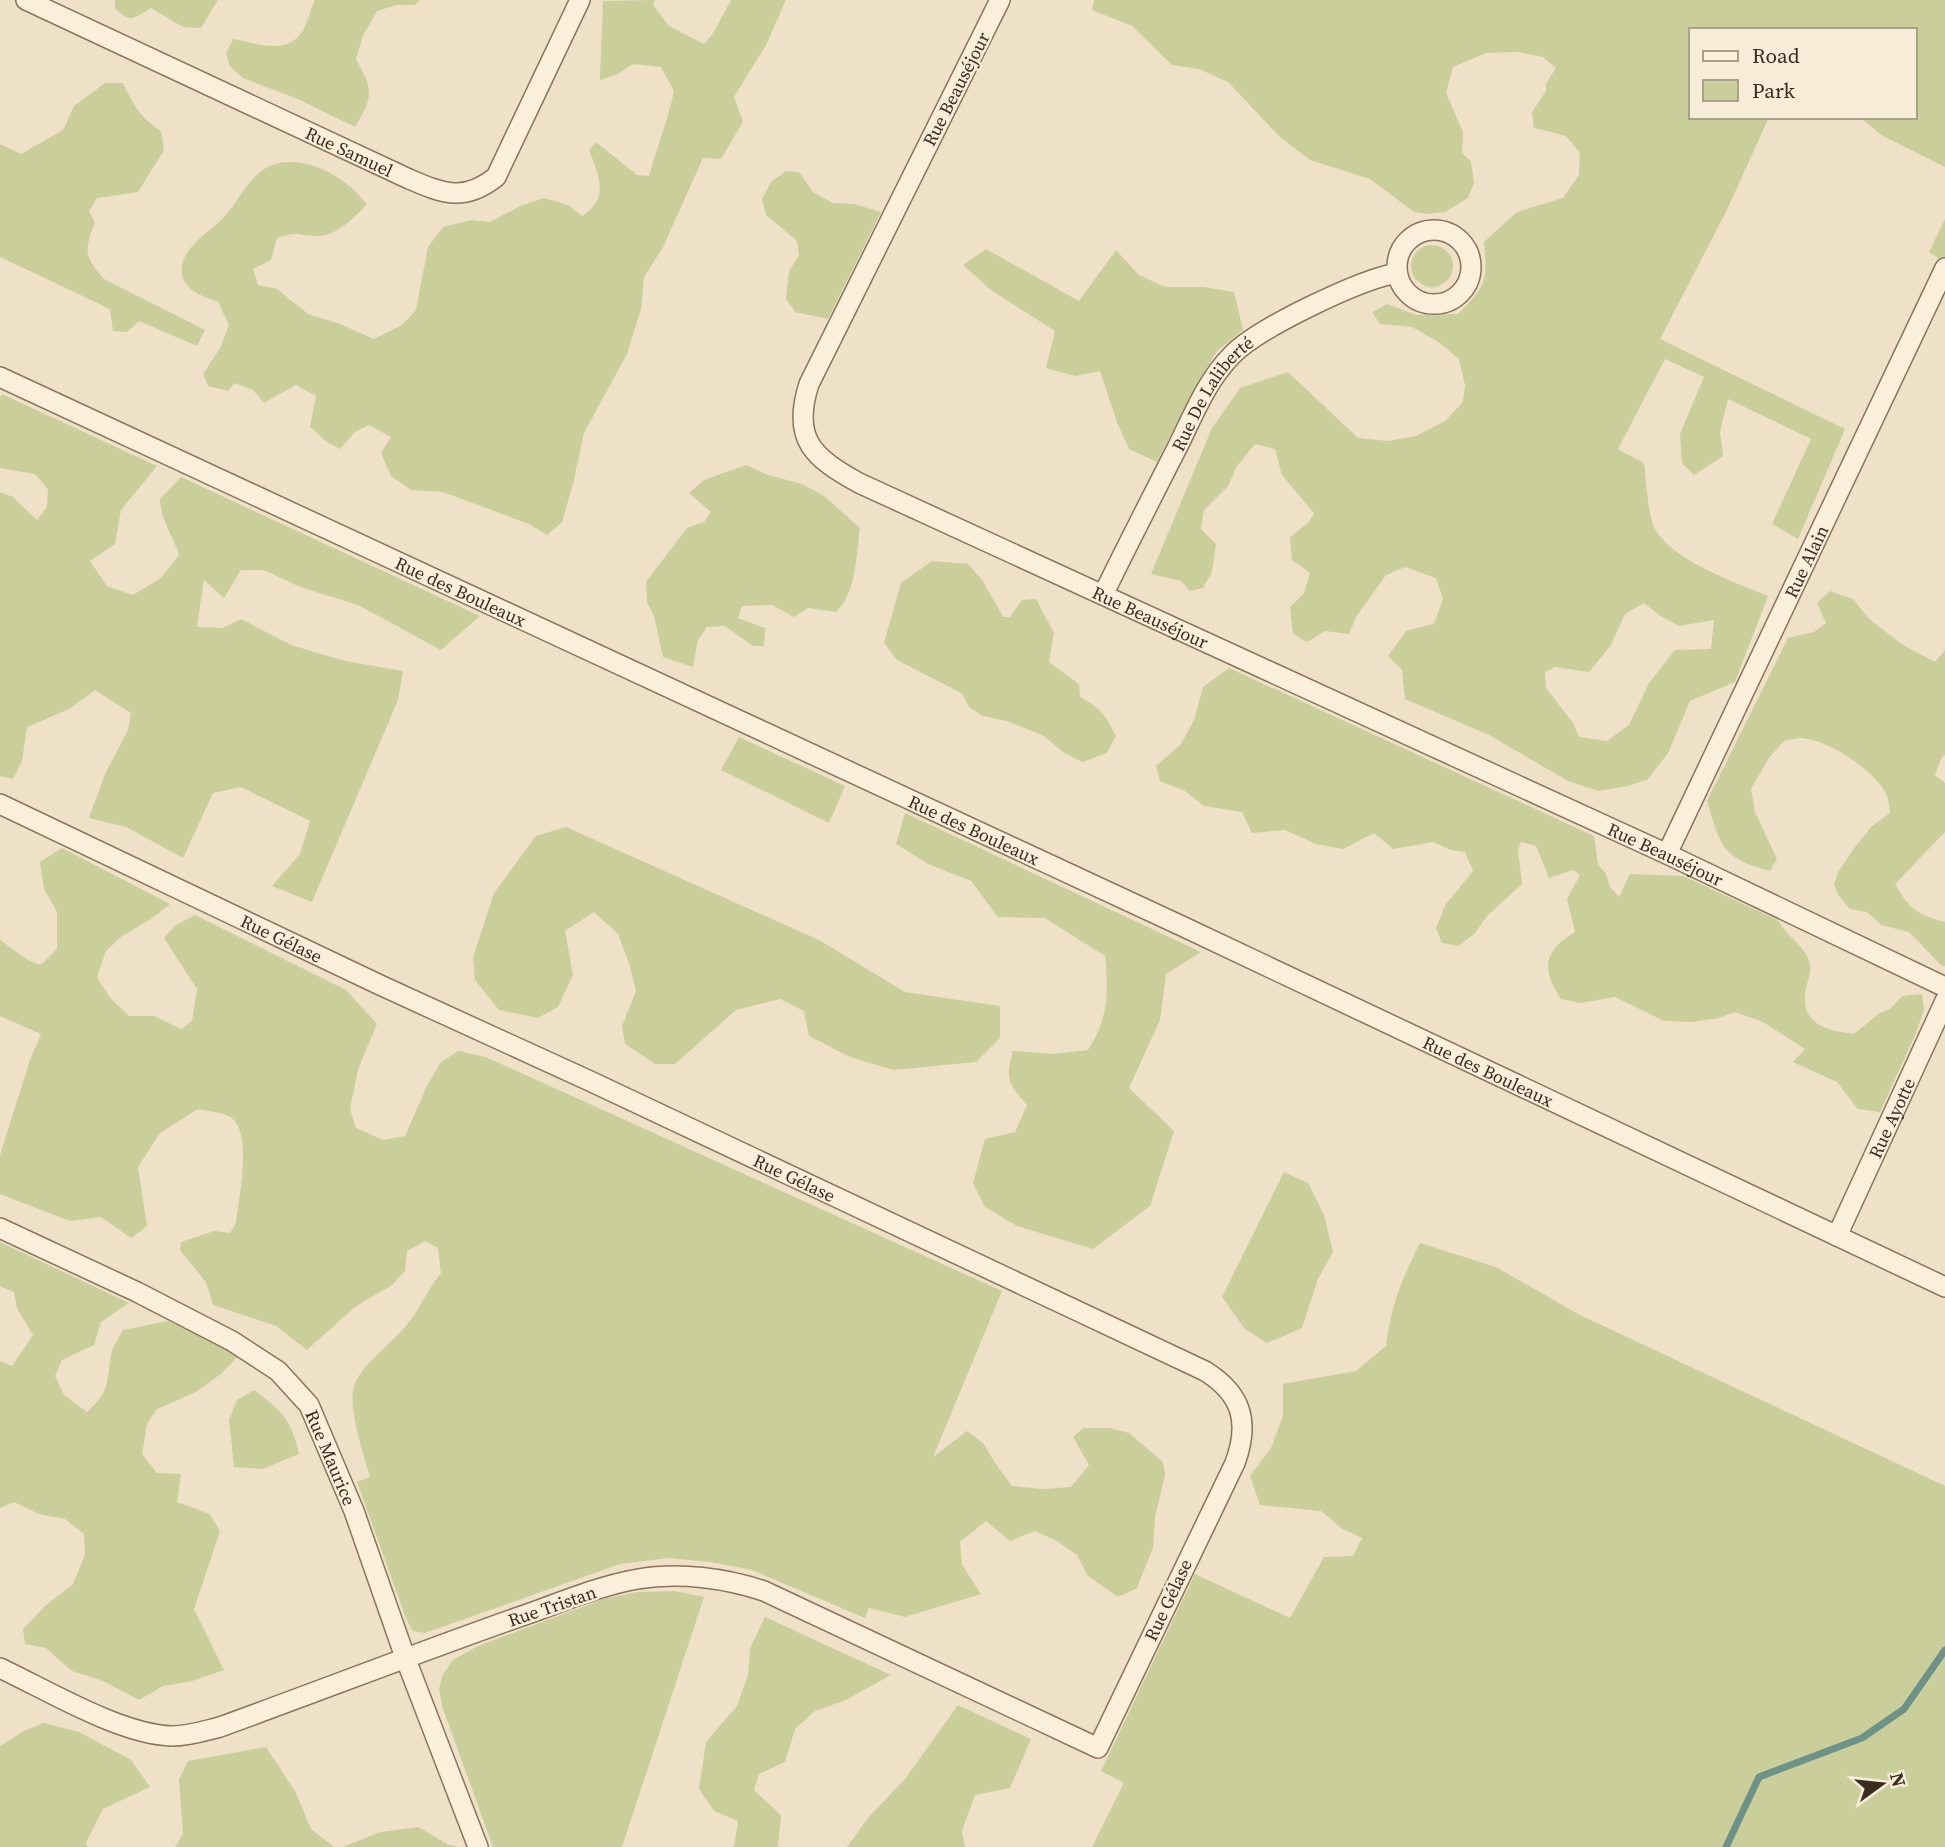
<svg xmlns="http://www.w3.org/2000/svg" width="1945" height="1847" viewBox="0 0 1945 1847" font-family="'Source Serif 4',serif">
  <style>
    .green { fill: #cace9a; fill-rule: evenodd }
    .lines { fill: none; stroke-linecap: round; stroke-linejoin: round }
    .stream { stroke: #6e9287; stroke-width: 7 }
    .street-casing { stroke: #8b735c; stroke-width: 22 }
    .street { stroke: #f9efdb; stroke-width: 19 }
    .labels { text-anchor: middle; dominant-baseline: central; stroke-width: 5; stroke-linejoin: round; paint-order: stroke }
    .street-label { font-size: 18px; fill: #3b2c20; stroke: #f6ecd7 }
  </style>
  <rect width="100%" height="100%" fill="#efe1c7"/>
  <path class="green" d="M115,0h103l-17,28 -18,-1 -32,-19c-17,10 -21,16 -36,0z
    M315,0h105l-5,5h-19l-19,6 -14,25 -7,23c17,31 18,37 -1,68l-55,-27 -57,-22 -13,-12 -4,-13 7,-14c23,4 53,17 69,-7 6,-9 8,-22 13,-32z
    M655,0l-2,5 16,21 35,18 8,-9 19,-35h55l-20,45 -32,52 9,25 -22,37 -18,-1 -40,89 -19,30 -3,32 -14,45 -43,79 -11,51 -11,38 -15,13 -18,-11 -86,-32 -32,-2 -20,-14 -10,-23 10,-16 -22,-12 -14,7 -15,17 -13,-7 -17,-15 6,-31 -20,-11 -32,18 -11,-13 -19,-7 -6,8 -20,-5 -5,-12 17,-26 9,-23 -11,-23c-14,-6 -33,-10 -36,-28 -4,-24 26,-41 40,-55 14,-13 22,-34 37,-46 25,-22 66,-7 89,12 7,5 13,13 19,19 -12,13 -32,34 -52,32 -19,-1 -18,-5 -38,2l-6,22 -18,9 5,16 19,4 31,25 32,10 34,15 28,-14 14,-15 12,-63 15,-20 29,-7 18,2 30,-16 24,-8 24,7 14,11c28,-17 17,-40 7,-66l7,-8 41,33 12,1c8,-29 19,-56 25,-85l-13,-24 -28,-3 -15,10 -18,6 3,-79z
    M1094,0h851v167l-64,-32 -21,-18h55v-87h-224v87h78l-43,95 -66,127 185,90 -47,110 -26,-15 39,-85 -83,-40 -8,33 3,24 -29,19 -12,-12 -2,-29 24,-57 -39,-18 -47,90 26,14c2,16 4,50 10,64 15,32 82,56 114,69l-33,86 -45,19 -22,52 -20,26 -20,7 -30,5 -30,-10 -79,-46 -84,-36 -3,-29 -14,-14 18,-25 28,-7 9,-25 -7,-21 -31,-11 -19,8 -30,42 -7,17 -24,-3 -18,11 -14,-8 -3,-27 14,-14 6,-20 -18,-13 -2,-23 19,-15 5,-9 -32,-38 -7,-26 -20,-5 -18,22 -9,20 -24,24 -3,19 15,15 -4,28 -9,16 -13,3 -9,-10 -30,-7 61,-146 28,-40 48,-16 70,66 30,3 28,-5 29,-15 18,-19 2,-17 -6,-26 -19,-16 -28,-16 -32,-3 -8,-12 15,-8 29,11 42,-1c28,-28 30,-33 26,-72l33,-30 46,-14 16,-23 1,-22 -14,-17 -32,-8 -2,-16 14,-21v-8l10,-15 -13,-11 -26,-5 -31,1 -33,14 -7,26 17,39 -1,21 9,8 3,22 -6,15 -23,14 -17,2 -14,-2 -44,-33 -60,-19 -29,-22 -53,-56 -29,-13 -27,-4 -40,-39 -40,-16zM1644,603l18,14 17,9 35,-6 -3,29 -36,1 -26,33 -20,42 -22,16 -28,-4 -6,-14 -27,-35 -1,-16 10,-5 34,5 22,-27 14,-31z
    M105,83h18c11,23 17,34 38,48l3,19 -26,42 -41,6 -8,13 6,11c-11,28 -11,35 9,57l101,51 -8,16 -58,-25 -12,11 -14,-1 -3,-22 -110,-52v-113l21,10 42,-24 11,-24z
    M786,171l13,1 14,20 20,11 21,1 27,8 -53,107 -33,-7 -9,-13 3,-28 10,-16 -2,-14 -31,-26 -4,-16 9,-17z
    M1945,219v44l-16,-11z
    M1411 266a21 21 0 1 1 42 0a21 21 0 1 1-42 0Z
    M986,249l93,52 37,-51 23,25 26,12h39l30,5 9,38 -26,21 -20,33 -40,78 -28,-13 -12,-27 -17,-51 -25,5 -29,-8 9,-37 -64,-41 -28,-25z
    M2,394l155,72 -36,44 -6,34 -25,17 17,25 26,9 28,-17 18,-23c-6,-20 -19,-36 -19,-56l21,-22 299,139 -39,34 -83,-45 -58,-18 -36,-17h-23l-17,28 -20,-18 -7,47 26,1 18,-9 50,26 54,16 58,10 -5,29 -86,202 -40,-16 28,-32 10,-33 -69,-34 -28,6 -30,65 -57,-31 -37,-9 16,-44 23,-44 3,-17 -36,-23 -26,19 -42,18 -5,34 -9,18 -13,-3v-284l13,5 24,23 10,-13 1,-18 -13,-15 -35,-6v-71z
    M746,465l22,10 34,9 22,12 36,32c-4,27 -3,64 -24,84l-28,-4 -14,9 -22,-12 -30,1 -4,12 27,10 -1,18h-11l-28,-20 -18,1 -9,13 -5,27 -30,-10 -9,-41 -7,-14 -1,-20 41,-54 17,-6 7,-10 -22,-19 15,-13z
    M932,561l36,3 15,17 20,36h7l12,-17 14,-1 18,34 -5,29 30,22 1,13c20,10 26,19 36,39l-9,17 -25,9 -19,-10 -19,-16 -37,-15 -24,-5 -13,-8 -9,-15 -64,-33 -13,-17 17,-60z
    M1830,591l23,8 16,20 34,26 32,17 10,-12v105l-3,2 -7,18 10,8v49l-50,52c14,25 23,31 50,38v44h-3l-33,-34 -28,-7 -14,-13 -17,-3 -12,-14 -4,-11 4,-12 17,-25 17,-21 18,-13c-1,-5 -1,-12 -3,-17 -11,-25 -59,-57 -86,-58 -5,0 -12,2 -17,3l-15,17 -18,31 4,23 22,47 -7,12c-49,-13 -49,-25 -63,-70l81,-163 26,-6 12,-9 -9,-20z
    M1229,668l365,168 4,28 8,10 4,13 9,10 11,-23 53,2 95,44c7,15 23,23 30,38 6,14 -2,24 -3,37 -3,31 26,36 49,39l24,-20 12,-5 12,-13 20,-2 2,16 -8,23 -36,79 -22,-3 -21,-27 -44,-20 12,-13 -42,-27 -28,-10 -16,6 -27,4 -28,-1 -49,-24 -35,6 -19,-4c-20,-30 -18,-48 14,-67l-8,-33 13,-24 -7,-5 -24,8 -13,-32 -15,-4 -3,8 4,34 -35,32 -12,17 -16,13 -17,-3 -6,-15 10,-24 27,-33 -8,-19 -14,-2 -18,-8 -40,7 -19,-16 -31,16 -27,-5 -31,-14 -33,3 -10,-21 -38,-6 -19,-15 -25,-10 -4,-15 25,-22 13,-24 9,-33z
    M739,737l106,49 -16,37 -108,-53z
    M905,813l296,139 -35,22 -6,46 -31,68 45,43 -24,75 -57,43 -76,-23 -32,-19 -12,-24 12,-44 30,-7 12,-27c-18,-20 -22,-26 -14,-54l40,3 35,-4c20,-30 21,-59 17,-94l-60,-38 -47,-1 -27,-36 -43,-17 -32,-20z
    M566,827l253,113 86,52 95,14v32l-24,24 -83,8 -43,-13 -41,-21 -5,-25 -24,-12 -44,11 -61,54h-20l-30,-20 -3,-18 14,-35 -6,-25 -12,-32 -24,-22 -29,19 8,44 -15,32 -20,11 -39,-8 -24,-30 -2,-23 21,-64 42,-57z
    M62,848l108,56 -19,15 -29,17 -16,15 -9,26 14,22 18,17h25l27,13 11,-8 5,-32 -33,-51 12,-13 19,-10 151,75 31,34 -19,45 -8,40 6,19 27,12 22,-4 21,-48 14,-25 18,-12 28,6 516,234 -69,166 34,-26 17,13 11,19 17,23 31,3 28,-2 18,-22 -16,-28 10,-9h26l20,5 34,29 2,13 -10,42 -2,31 -16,40 -19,9 -30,-21 -11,-21 -20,-14 -22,-10 -25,10 -24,-20 -26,21 2,23 19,29 -76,23 -36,-9 -4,10 -113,-48 -42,-8 -42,-4 -48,6 -195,69 -12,-2 -6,-10 -50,-139 13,-5c-6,-21 -24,-74 -15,-94 8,-19 37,-40 50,-56 14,-16 22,-37 36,-54l-3,-25 -13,-7 -18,10 -2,20 -13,14 -37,22 -48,43 -31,-24 -63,-21 -7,-23 -26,-32 1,-8 33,-11 16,2 6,-9c2,-23 18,-93 -6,-107 -8,-5 -23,-6 -32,-8l-38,24 -22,34 9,59 -16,12 -30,-21 -31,4 -70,-27v-39l30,-95 11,-26 -41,-18v-76l28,20 13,5 16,-16v-37l-13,-23 -4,-27z
    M1284,1172l24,11 16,32 9,37 -15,27 -16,49 -35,15 -22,-14 -23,-32z
    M0,1242l129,61 -28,19 -7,23 -32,15 -7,16 9,19 23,17c26,-24 18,-30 25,-61 2,-7 7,-14 11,-21l45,-9 44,20 25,16 -15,16 -26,19 -39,17 -10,15 -5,30 15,19 24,1 -4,28 33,12 10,17 -26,78 30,61 -32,11 -29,5 -24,14 -36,-19 -31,-10 -26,-23 -21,-4 -2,-15 23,-24 27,-21 12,-29 -1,-21 -19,-15 -26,-5 -25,-12 -14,6v-147l12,5 21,-31 -16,-27 -3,-16 -14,-6z
    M1420,1243l76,24 84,48 365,171v361h-853l32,-64 -23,-12 94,-197 95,44 34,-61 29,-1 9,-18 -21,-10 -20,-17 -61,-6 -10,-29 21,-28 12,-32v-32l73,-13 30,-25c6,-43 15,-65 34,-103z
    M254,1390c27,20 38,30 45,64l-36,15 -29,-2 -5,-47 8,-20z
    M675,1591l29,6 -82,250h-129l-51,-141 -3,-17 3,-13 11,-16 25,-14 128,-48 31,-6z
    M765,1617l126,58 -45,25 -31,11 -20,18 -10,33 -26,12 -5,16 27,25 -3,32h-44l4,-26 -24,-10 -15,-22 7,-47 31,-36 11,-31 2,-27z
    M958,1705l73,34 -21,49 -35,7 -13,36 3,16h-118l21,-29 37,-39z
    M44,1723l35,9 52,28 19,27 -47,22 -17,34 2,4h-88v-101l24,-15z
    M266,1747l29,44 16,38 23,18h-159l8,-13 -4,-55 9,-18z
    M418,1827l29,17 12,3h-117l39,-15z"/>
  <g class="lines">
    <path class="stream" d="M1726,1847l33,-70 103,-39 42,-29 41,-59"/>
    <defs>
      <g id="street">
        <path id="s1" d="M26,0l383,179c35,15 55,23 87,-2l84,-177"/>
        <path id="s2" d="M1000,0l-191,384c-18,56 5,74 50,99l808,371 278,133"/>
        <circle cx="1434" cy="267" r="37"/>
        <path id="s3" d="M0,377l1184,550 761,360"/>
        <path id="s4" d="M1104,593c24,-49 49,-98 74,-147 15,-30 29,-66 54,-91 26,-27 127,-75 165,-82"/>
        <path id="s5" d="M0,804l380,181 212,97 613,289c37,23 45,51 30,92l-137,285 -334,-157c-39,-13 -85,-19 -126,-12 -41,7 -83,26 -122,39 -99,35 -197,73 -296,109 -16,4 -31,9 -48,9 -51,-1 -125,-46 -172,-68"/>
        <path id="s6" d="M1667,854l278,-586"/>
        <path id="s7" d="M0,1228l137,64 95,49 46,30 31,34 45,106 51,146 73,190"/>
        <path id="s8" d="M1837,1236l108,-235"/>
      </g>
    </defs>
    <use href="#street" class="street-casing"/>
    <use href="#street" class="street"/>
  </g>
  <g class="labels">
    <g class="street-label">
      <text transform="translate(956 89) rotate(-63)">Rue Beauséjour</text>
      <text stroke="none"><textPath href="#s1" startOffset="357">Rue Samuel</textPath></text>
      <text stroke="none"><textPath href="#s4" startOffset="228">Rue De Laliberté</textPath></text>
      <text stroke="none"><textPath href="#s6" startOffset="324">Rue Alain</textPath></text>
      <text stroke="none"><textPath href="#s3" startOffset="508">Rue des Bouleaux</textPath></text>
      <text stroke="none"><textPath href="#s2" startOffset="875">Rue Beauséjour</textPath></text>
      <text stroke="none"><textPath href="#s3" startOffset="1074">Rue des Bouleaux</textPath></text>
      <text stroke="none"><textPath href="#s2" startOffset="1442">Rue Beauséjour</textPath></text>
      <text stroke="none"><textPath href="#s5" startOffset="312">Rue Gélase</textPath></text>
      <text stroke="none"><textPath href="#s3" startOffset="1642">Rue des Bouleaux</textPath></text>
      <text stroke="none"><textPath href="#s8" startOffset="130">Rue Ayotte</textPath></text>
      <text stroke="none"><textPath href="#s5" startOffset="878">Rue Gélase</textPath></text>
      <text stroke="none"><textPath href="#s7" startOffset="416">Rue Maurice</textPath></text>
      <text transform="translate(1168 1600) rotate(-65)">Rue Gélase</text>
      <text transform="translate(552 1606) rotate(-19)">Rue Tristan</text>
    </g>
  </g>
  <rect x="1689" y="28" width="228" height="91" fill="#f6ecd7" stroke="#ab9f8e" stroke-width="2"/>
  <rect x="1703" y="51" width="35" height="10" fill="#f9efdb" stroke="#ab9f8e" stroke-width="2"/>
  <text x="1752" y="63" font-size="21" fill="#3b2c20">Road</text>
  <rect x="1703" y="80" width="35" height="21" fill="#cace9a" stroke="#ab9f8e" stroke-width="2"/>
  <text x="1752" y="98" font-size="21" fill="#3b2c20">Park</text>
  <g transform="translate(1882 1784) rotate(75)" stroke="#f6ecd7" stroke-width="5" paint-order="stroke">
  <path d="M0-5L12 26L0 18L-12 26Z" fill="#3b2c20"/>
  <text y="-10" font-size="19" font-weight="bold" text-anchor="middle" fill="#3b2c20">N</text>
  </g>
</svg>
